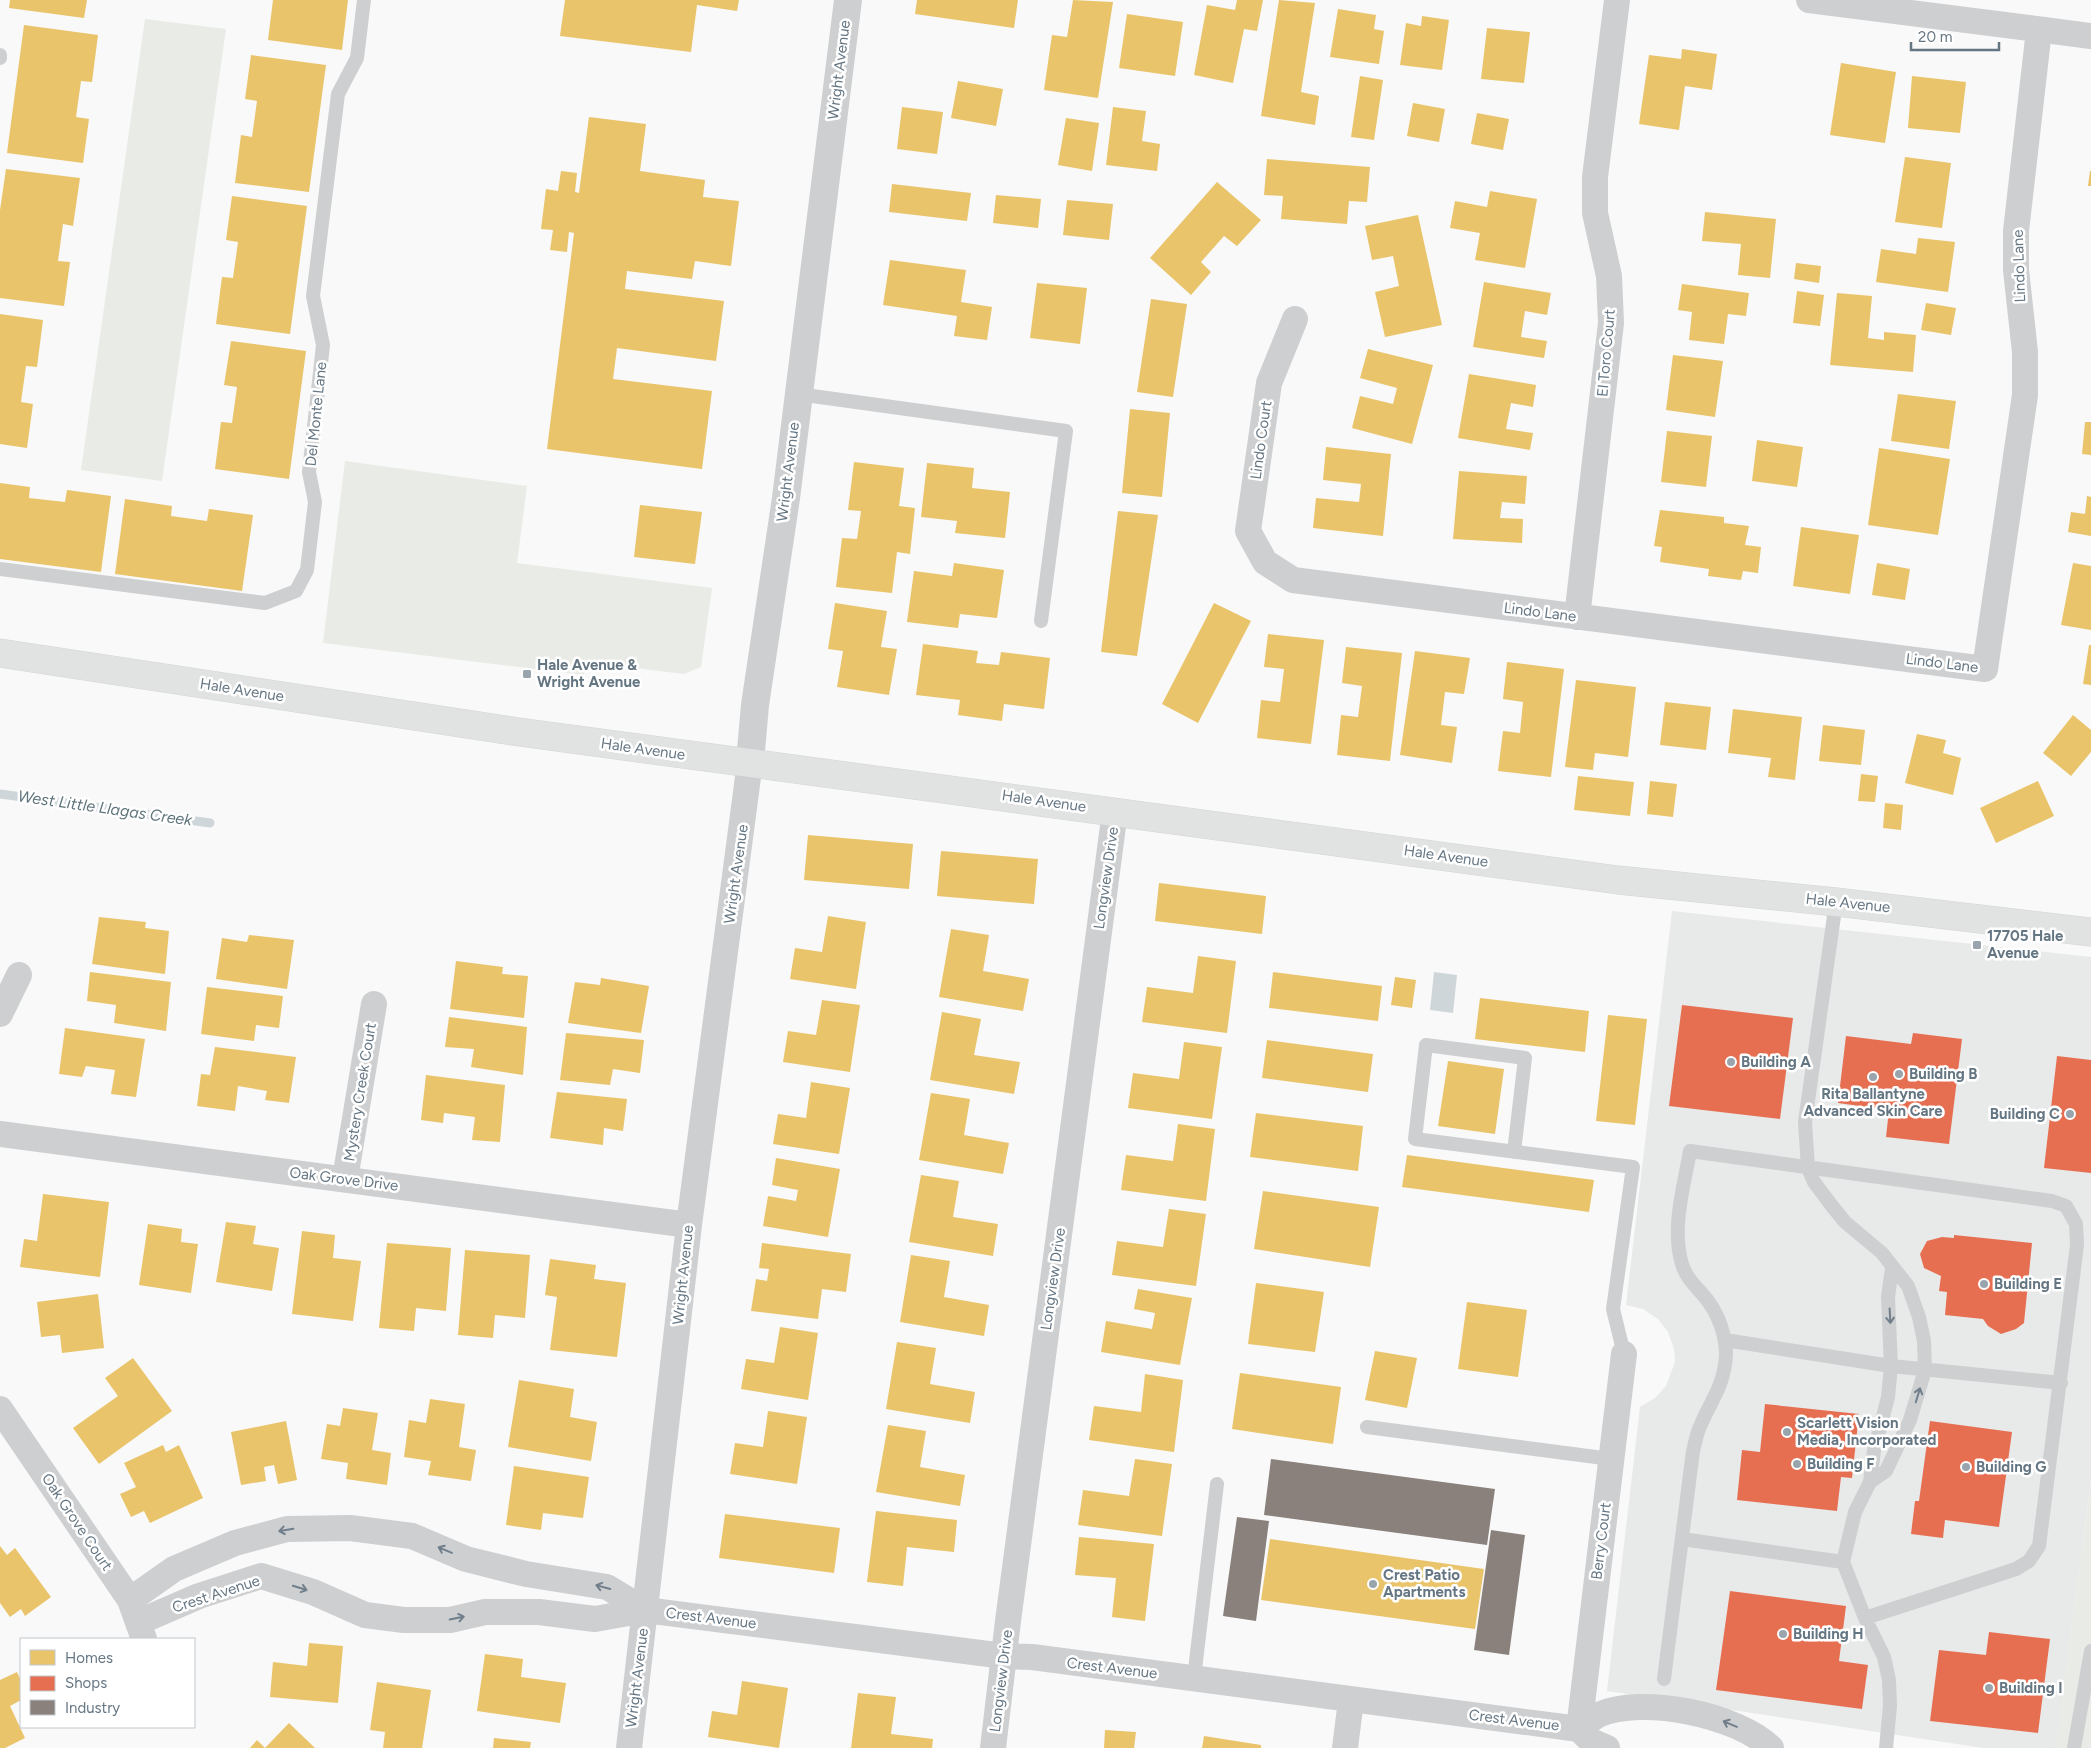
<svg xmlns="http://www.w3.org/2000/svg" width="2091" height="1748" viewBox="0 0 2091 1748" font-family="Figtree,sans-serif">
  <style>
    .built { fill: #e8e9e9 }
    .green { fill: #e8ebe6 }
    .water { fill: #ced6d9 }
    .homes { fill: #e9c46a }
    .shops { fill: #e76f51 }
    .industry { fill: #8a817c }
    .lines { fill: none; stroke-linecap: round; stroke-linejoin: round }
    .stream { stroke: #ced6d9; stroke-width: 9 }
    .secondary-casing { stroke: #d5d6d7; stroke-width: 29 }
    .service { stroke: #cecfd0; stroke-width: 14 }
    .minor { stroke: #cecfd0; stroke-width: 26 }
    .tertiary { stroke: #cecfd0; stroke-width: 28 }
    .secondary { stroke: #e1e2e2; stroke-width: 28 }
    .oneway { stroke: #707f8b }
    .poi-dot { fill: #99a4ac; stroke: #fff; stroke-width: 2 }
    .labels { text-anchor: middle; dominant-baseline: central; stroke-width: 5; stroke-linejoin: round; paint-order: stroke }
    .street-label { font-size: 15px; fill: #657683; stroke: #fff }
    .poi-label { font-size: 15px; font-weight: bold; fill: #657683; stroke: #fff; text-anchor: start }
    .water-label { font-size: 16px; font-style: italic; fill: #60757c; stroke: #fff }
  </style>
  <rect width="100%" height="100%" fill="#f9f9f9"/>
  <path class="built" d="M1672,911l419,46v523l-35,268h-73l-376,-57 33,-284 15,-9 11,-12 9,-24 -1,-13 -6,-17 -10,-13 -15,-10 -17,-4z"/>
  <path class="green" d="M145,19l81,10 -64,452 -81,-11z
    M345,461l182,25 -10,77 195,25 -11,79 -17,7 -98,-12 -2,13 -261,-32z
    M2091,1481v267h-36l1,-3z"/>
  <path class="water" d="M1434,972l23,3 -4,38 -23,-3z"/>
  <path class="homes" d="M10,0h77l-3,18 -75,-10z
    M273,0h75l-6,50 -74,-10z
    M565,0h174l-2,11 -40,-6 -6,47 -131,-16z
    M917,0h101l-4,28 -99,-14z
    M1073,0l40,2 -15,96 -54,-8 8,-55 15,2z
    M1237,0h26l-6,31 -13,-2 -11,54 -39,-8 13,-70 28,5z
    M1279,0l36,3 -14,89 18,4 -4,29 -54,-9z
    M1338,9l38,6 -2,14 10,2 -5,33 -49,-7z
    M1127,14l56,8 -8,54 -56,-8z
    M1422,16l27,4 -7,50 -42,-5 6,-42 15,3z
    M24,25l74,10 -6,47 -11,-1 -5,36 13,2 -6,44 -76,-10z
    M1487,28l43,4 -6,51 -43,-4z
    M1682,49l35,5 -5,36 -27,-4 -6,44 -40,-6 10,-69 32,4z
    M251,55l75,10 -17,127 -74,-9 6,-48 11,2 5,-36 -12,-2z
    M1841,63l55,9 -11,71 -55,-8z
    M1360,76l23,4 -9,60 -23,-3z
    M1912,76l54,6 -6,51 -52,-5z
    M958,81l45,8 -7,37 -45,-8z
    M1413,103l32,6 -6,33 -32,-6z
    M902,107l41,5 -6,42 -40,-5z
    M1113,107l33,4 -4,30 18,3 -3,27 -51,-6z
    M1477,113l32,6 -6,31 -32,-6z
    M589,117l57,7 -6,47 65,9 -2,17 36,4 -8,65 -36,-5 -3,18 -65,-8 -2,18 99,12 -8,60 -99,-13 -4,31 99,12 -10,78 -155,-20 27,-216 -5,-1 -2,20 -17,-2 3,-20 -12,-1 5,-40 12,2 3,-20 16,2 -2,19 4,1z
    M1066,118l33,5 -7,48 -34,-6z
    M1905,157l46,6 -9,65 -47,-6z
    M1267,159l103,8 -3,35 -18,-1 -2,23 -66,-5 2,-23 -19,-1z
    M6,169l74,9 -7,48 -10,-2 -5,37 12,1 -6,44 -64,-8v-88z
    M2090,171h1v15h-3z
    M1217,182l44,38 -24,26 -13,-10 -23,26 10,10 -20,23 -41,-37z
    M892,184l79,9 -4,28 -78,-9z
    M1490,191l47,8 -12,69 -50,-8 5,-27 -30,-5 5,-27 32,6z
    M996,195l45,4 -3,29 -45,-5z
    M232,196l75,10 -17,128 -74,-10 6,-47 11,1 5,-36 -12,-2z
    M1067,200l46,4 -4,36 -46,-5z
    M1705,212l71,7 -6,59 -32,-3 3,-31 -39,-3z
    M1418,215l24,110 -57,12 -10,-45 24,-6 -6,-30 -21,4 -7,-34z
    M1918,238l37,4 -7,50 -72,-10 5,-33 35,5z
    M890,260l76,10 -5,32 31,5 -5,33 -33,-4 3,-20 -74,-11z
    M1796,263l25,3 -2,17 -25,-4z
    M1484,282l67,11 -4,22 -22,-4 -4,26 26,4 -3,17 -71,-11z
    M1037,283l50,5 -7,56 -50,-6z
    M1682,284l67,9 -3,23 -18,-2 -4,30 -35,-4 3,-28 -14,-2z
    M1797,291l27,4 -4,31 -27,-3z
    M1837,293l35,3 -4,42 16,2v-8l32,3 -3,37 -83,-7z
    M1151,299l36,5 -14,93 -36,-5z
    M1926,303l30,5 -5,27 -30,-5z
    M0,314l43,6 -6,47 -11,-1 -5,36 12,2 -6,44 -27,-4z
    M231,341l75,10 -17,128 -74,-10 6,-47 11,1 5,-36 -13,-2z
    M1368,349l65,16 -21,79 -60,-16 8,-32 33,8 4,-16 -37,-10z
    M1673,355l50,6 -8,56 -49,-7z
    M1469,374l67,11 -3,22 -22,-4 -5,26 27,4 -3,17 -72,-12z
    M1898,394l58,7 -7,48 -58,-8z
    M1130,409l40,4 -8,84 -40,-4z
    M2085,422h6v33l-9,-1z
    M1667,431l45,5 -6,51 -45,-5z
    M1757,440l46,7 -6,40 -45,-6z
    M1326,447l65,7 -8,82 -70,-8 3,-30 43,4 2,-18 -38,-4z
    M1879,448l71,11 -12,76 -70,-10z
    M854,462l50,6 -5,38 16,2 -5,46 -13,-2 -5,41 -56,-6 6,-49 15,1 4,-28 -13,-1z
    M927,463l47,5 -2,20 38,4 -5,46 -50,-5 2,-12 -36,-4z
    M1459,471l68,5 -2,28 -23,-2 -2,16 23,1 -1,24 -69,-4z
    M0,483l30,4 -1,11 36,4 2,-12 44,6 -10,76 -101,-13z
    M2087,496l4,1v39l-23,-4 3,-20 14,2z
    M125,499l47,7 -1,10 36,5 2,-12 44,6 -11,76 -127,-17z
    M640,505l62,7 -7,52 -61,-7z
    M1660,510l64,7v6l25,3 -4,19 16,2 -3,26 -15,-2 -2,9 -33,-4 1,-7 -49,-7 2,-15 -8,-1z
    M1118,511l40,4 -21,141 -36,-4z
    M1801,527l58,8 -9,59 -57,-8z
    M954,563l50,7 -7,48 -37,-4 -2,14 -51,-6 7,-51 38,5z
    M1877,563l33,6 -5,31 -33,-5z
    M2073,563l18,3v64l-30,-5z
    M835,603l52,8 -6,36 16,2 -8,46 -52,-8 6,-36 -15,-2z
    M1214,603l37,18 -53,102 -36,-19z
    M1268,634l56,6 -13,104 -54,-6 4,-38 19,2 4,-33 -20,-2z
    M923,644l55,7 -2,12 23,2 2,-13 49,6 -6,51 -40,-5 -2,17 -44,-6 2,-15 -44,-5z
    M2089,645h2v40l-8,-1z
    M1346,647l56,6 -12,108 -53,-6 4,-40 17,2 4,-31 -20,-3z
    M1415,651l55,7 -6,36 -19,-2 -4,33 16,2 -5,36 -52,-8z
    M1507,662l57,7 -13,108 -53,-6 5,-40 17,2 3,-31 -20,-3z
    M1576,680l60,7 -8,70 -33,-4 -2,17 -28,-3z
    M1665,702l46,5 -5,43 -46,-5z
    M1733,709l69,8 -7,63 -27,-3 3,-19 -43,-5z
    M2073,715l18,15v22l-20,24 -28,-23z
    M1823,725l42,5 -4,35 -42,-4z
    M1917,734l29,6 -3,13 18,5 -8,37 -48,-12z
    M1861,774l17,2 -3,26 -17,-1z
    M1578,776l56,6 -4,34 -56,-6z
    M1650,781l27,3 -4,33 -26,-3z
    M2038,781l16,35 -58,27 -16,-35z
    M1885,803l18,2 -2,25 -18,-2z
    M808,835l105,9 -4,45 -105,-9z
    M941,851l97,8 -4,45 -97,-8z
    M1159,883l107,13 -4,38 -107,-13z
    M828,916l38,6 -10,67 -66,-10 5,-31 27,4z
    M99,917l47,5 -1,6 24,3 -4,43 -73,-10z
    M951,929l38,6 -6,36 46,8 -6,32 -84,-14z
    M249,935l45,5 -7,49 -71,-10 6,-41 25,4z
    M1198,956l38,5 -9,72 -85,-11 5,-35 46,6z
    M456,961l47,6 -1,7 26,2 -4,42 -74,-9z
    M90,972l81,10 -5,49 -52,-8 2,-18 -29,-4z
    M1273,972l109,14 -4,35 -109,-13z
    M1395,977l21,3 -4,28 -21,-3z
    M601,978l48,8 -8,47 -73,-10 7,-41 25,3z
    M207,987l76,9 -4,32 -23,-3 -2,16 -53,-7z
    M1480,998l109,13 -4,41 -110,-13z
    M822,1000l38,5 -10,67 -67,-10 5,-31 28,4z
    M942,1012l39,7 -7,36 46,7 -6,32 -84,-14z
    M1608,1015l39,4 -12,106 -39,-4z
    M449,1017l78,10 -4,48 -52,-8 3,-18 -29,-2z
    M65,1028l80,11 -9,58 -25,-3 4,-24 -29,-4 -4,11 -23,-3z
    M566,1033l78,7 -4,33 -27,-4 -3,16 -50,-5z
    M1267,1040l106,14 -5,38 -106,-14z
    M1184,1042l38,5 -10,72 -84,-11 5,-35 46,6z
    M215,1047l81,10 -7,46 -24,-3 2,-9 -29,-5 -3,25 -38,-5 4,-32 9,1z
    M1448,1061l56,8 -9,65 -57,-8z
    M426,1075l79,10 -5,57 -28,-2 3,-23 -31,-4 -1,10 -22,-3z
    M811,1082l39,6 -11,66 -66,-10 5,-30 28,4z
    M557,1092l70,7 -4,32 -19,-3 -1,17 -53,-7z
    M931,1093l39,6 -6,36 45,8 -6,31 -84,-14z
    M1256,1113l107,13 -5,45 -108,-14z
    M1178,1124l37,5 -9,72 -85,-11 5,-35 47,6z
    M1407,1155l187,25 -5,32 -187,-25z
    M776,1158l64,11 -12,68 -65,-11 5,-30 28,5 2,-11 -26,-5z
    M921,1175l38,6 -6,36 45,7 -5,32 -84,-14z
    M1263,1191l116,16 -9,60 -116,-18z
    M43,1194l66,8 -9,75 -80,-10 4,-28 13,2z
    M1169,1209l37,5 -10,72 -84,-11 5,-34 46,6z
    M226,1222l30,4 -3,18 26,4 -7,43 -56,-9z
    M148,1224l34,5 -1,13 17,2 -7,49 -52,-8z
    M302,1231l33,4 -2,23 28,3 -8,60 -61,-7z
    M387,1243l64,5 -5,63 -30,-3 -2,23 -35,-3z
    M762,1243l89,11 -5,38 -24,-3 -4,30 -67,-8 5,-32 11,2 2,-12 -10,-1z
    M465,1250l65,5 -5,63 -30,-3 -2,23 -35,-3z
    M911,1255l39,6 -6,36 45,8 -5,31 -84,-14z
    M550,1259l46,6 -2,14 32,4 -9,74 -67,-7 7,-53 -12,-2z
    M1256,1283l68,9 -9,60 -67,-8z
    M1138,1289l54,9 -12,67 -79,-13 5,-31 46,8 3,-16 -21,-4z
    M98,1294l6,54 -42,5 -2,-18 -19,2 -4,-35z
    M1467,1302l60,8 -9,67 -60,-8z
    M780,1327l38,6 -10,67 -67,-11 5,-30 28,4z
    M897,1342l39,6 -6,36 45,8 -5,31 -84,-14z
    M1375,1351l42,7 -10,50 -42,-8z
    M133,1358l39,53 -73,53 -26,-36 45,-32 -13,-18z
    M1240,1373l101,14 -8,57 -101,-15z
    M1145,1374l38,6 -9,72 -85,-12 5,-34 47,6z
    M519,1380l55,9 -4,28 27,5 -6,39 -83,-14z
    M430,1399l35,5 -6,43 17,3 -5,31 -43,-6 3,-14 -27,-4 5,-37 17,3z
    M343,1408l35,5 -6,37 19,3 -4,32 -41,-6 2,-16 -27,-4 6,-35 13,2z
    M768,1411l39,6 -10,67 -67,-10 5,-31 28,4z
    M286,1421l11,59 -19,4 -4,-19 -10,2 2,14 -25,4 -10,-53z
    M888,1425l38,6 -6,36 45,8 -5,31 -84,-14z
    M163,1445l3,7 13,-7 24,53 -53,25 -6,-12 -13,6 -11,-23 16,-7 -12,-24z
    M1135,1459l37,5 -10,72 -84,-11 5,-35 46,6z
    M514,1466l75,11 -6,41 -40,-5 -2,17 -35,-5z
    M876,1511l81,9 -3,32 -47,-5 -4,39 -36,-4z
    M725,1514l115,14 -6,45 -115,-15z
    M1079,1537l75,7 -9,77 -33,-4 4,-39 -41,-3z
    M1270,1539l214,30 -9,60 -214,-29z
    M0,1546l7,9 8,-7 36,49 -26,19 -4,-7 -11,8 -10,-14z
    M309,1643l34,3 -5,57 -68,-6 3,-35 34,4z
    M485,1654l38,5 -2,18 45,6 -6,40 -83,-12z
    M17,1672l4,9v19l-11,6 15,32 -20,10h-5v-68z
    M742,1681l46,7 -9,60 -71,-11 4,-26 25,4z
    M377,1682l54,8 -9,58h-39l2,-16 -15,-2z
    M858,1693l38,4 -5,37 42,5 -1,9h-81z
    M289,1723l26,25h-50z
    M1105,1730l31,2 -2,16h-30z
    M1204,1736l57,9v3h-59z
    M494,1738l37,4 -1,6h-37z
    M257,1740l8,8h-15z"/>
  <path class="shops" d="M1682,1005l111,13 -13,101 -111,-13z
    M1913,1033l49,6 -13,105 -63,-7 3,-27 -51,-7 8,-67 65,8z
    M2057,1056l34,4v113l-47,-5z
    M1954,1235l78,8 -8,80 -8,6 -15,5 -13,-8 -5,-7 -38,-4 2,-23 -8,-1 2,-15 -17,-8 -4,-14 7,-13 15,-4 12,1z
    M1765,1404l94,10 -7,64 -11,-1 -4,34 -100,-11 5,-50 18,2z
    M1930,1421l82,11 -13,95 -54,-7 -2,18 -32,-4 4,-33h4z
    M1730,1591l116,15 -7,55 29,4 -6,44 -146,-19z
    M1989,1632l61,7 -12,94 -108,-12 9,-71 47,5z"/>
  <path class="industry" d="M1271,1459l224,30 -8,56 -223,-30z
    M1237,1517l32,4 -13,100 -33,-5z
    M1491,1530l34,5 -16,120 -35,-5z"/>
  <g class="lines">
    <path class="stream" d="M0,794l210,29"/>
    <defs>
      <path id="secondary" d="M0,653l519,79 1099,148 218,22 255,30"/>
    </defs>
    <use href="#secondary" class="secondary-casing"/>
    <path class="service" d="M0,55v3
      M798,394l268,37 -25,190
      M0,569l265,34 31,-12 11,-21 8,-68 -6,-30 14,-127 -10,-49 25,-202 19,-36 7,-58
      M1836,902l-31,220 3,46 6,14 18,24 13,16 37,31 26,33 11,31 5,24 1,29 -15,50 -24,51 -16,11
      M1514,1152l11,-94 -99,-13 -11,94 218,28 -20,142 11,45
      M1725,1340l166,26 170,17
      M1367,1427l244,32
      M1682,1539l161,23
      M1194,1678l23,-194
      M1664,1679l29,-228c2,-7 3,-15 6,-22 11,-28 25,-41 27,-74 0,-19 -7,-39 -18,-54 -9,-12 -22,-22 -26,-37 -11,-35 2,-78 8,-113l362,50 14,5 10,18 1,21 -38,301 -10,15 -13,8 -151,49
      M1886,1748l4,-42 -1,-26 -5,-23 -19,-39 -22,-56 12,-50 15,-30 4,-31 14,-54 3,-31 -3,-69 4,-29
      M2074,1748l17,-97"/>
    <path class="minor" d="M1809,0l282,36
      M1295,319l-26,64 -21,148 17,31 28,18 692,89 40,-274v-43l-9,-82v-39l23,-201
      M1577,617l34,-294 -2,-47 -14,-63v-36l22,-177
      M0,1014l19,-39
      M0,1134l689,91
      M345,1179l29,-175
      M0,1409l130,191 14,39
      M130,1600l44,-31 61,-26 52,-14 63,-1 62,8 54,23 60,15 81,13 38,23
      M139,1622l60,-26 62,-20 52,16 52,23 39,5h46l35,-8h54l56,7 50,-9 359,46 28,1 547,72 12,12 16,7
      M1579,1729l45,-375
      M1579,1729c6,-5 13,-11 19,-14 44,-20 140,0 173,33
      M629,1748l60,-523 61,-463
      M993,1748l15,-127 107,-810
      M1345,1748l6,-48"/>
    <path class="tertiary" d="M750,762l5,-57 31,-207 62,-498"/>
    <use href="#secondary" class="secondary"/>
  </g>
  <defs><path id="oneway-shaft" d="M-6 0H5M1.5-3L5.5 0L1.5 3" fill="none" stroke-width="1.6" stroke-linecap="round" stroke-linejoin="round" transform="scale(1.25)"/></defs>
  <g class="oneway">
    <use href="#oneway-shaft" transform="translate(1890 1316) rotate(87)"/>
    <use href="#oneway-shaft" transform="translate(1918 1395) rotate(-73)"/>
    <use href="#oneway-shaft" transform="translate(286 1530) rotate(171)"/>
    <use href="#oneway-shaft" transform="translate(445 1550) rotate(-157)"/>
    <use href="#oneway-shaft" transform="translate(603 1587) rotate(-165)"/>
    <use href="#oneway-shaft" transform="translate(300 1588) rotate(17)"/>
    <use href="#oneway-shaft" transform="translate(457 1618) rotate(-11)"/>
    <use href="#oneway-shaft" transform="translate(1730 1724) rotate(-157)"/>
  </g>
  <g class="poi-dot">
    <rect x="522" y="669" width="10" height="10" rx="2.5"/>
    <rect x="1972" y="940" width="10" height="10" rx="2.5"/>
    <circle cx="1731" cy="1062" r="5"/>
    <circle cx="1899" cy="1074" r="5"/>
    <circle cx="1873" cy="1077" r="5"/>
    <circle cx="2070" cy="1114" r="5"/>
    <circle cx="1984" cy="1284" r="5"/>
    <circle cx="1787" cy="1432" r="5"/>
    <circle cx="1797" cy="1464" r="5"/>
    <circle cx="1966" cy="1467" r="5"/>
    <circle cx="1373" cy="1584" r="5"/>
    <circle cx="1783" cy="1634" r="5"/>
    <circle cx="1989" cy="1688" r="5"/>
  </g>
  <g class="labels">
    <g class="street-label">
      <text transform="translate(839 70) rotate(-83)">Wright Avenue</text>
      <text transform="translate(2019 266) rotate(-92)">Lindo Lane</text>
      <text transform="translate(1606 353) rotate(-85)">El Toro Court</text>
      <text transform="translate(316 414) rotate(-84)">Del Monte Lane</text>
      <text transform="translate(1261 440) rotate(-82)">Lindo Court</text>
      <text transform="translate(788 472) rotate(-83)">Wright Avenue</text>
      <text transform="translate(1540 612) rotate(7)">Lindo Lane</text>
      <text transform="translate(1942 663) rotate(7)">Lindo Lane</text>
      <text transform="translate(242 690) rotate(9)">Hale Avenue</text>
      <text transform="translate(643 749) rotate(8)">Hale Avenue</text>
      <text transform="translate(1044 801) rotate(8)">Hale Avenue</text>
      <text transform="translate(1446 856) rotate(8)">Hale Avenue</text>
      <text transform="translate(736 874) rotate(-82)">Wright Avenue</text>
      <text transform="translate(1106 878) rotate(-82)">Longview Drive</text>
      <text transform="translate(1848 903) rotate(6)">Hale Avenue</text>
      <text transform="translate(360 1092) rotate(-81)">Mystery Creek Court</text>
      <text transform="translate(344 1179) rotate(7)">Oak Grove Drive</text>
      <text transform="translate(683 1275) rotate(-84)">Wright Avenue</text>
      <text transform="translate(1053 1279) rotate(-82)">Longview Drive</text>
      <text transform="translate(77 1522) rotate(56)">Oak Grove Court</text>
      <text transform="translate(1601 1541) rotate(-83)">Berry Court</text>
      <text transform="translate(216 1594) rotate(-18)">Crest Avenue</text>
      <text transform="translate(711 1618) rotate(7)">Crest Avenue</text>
      <text transform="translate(1112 1668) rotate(7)">Crest Avenue</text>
      <text transform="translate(637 1678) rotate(-83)">Wright Avenue</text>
      <text transform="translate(1001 1681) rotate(-83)">Longview Drive</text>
      <text transform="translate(1514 1720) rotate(7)">Crest Avenue</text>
    </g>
    <g class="poi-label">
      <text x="537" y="665">Hale Avenue &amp;<tspan x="537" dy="17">Wright Avenue</tspan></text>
      <text x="1987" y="936">17705 Hale<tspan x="1987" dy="17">Avenue</tspan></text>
      <text x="1741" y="1062">Building A</text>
      <text x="1909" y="1074">Building B</text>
      <text x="1873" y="1094" text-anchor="middle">Rita Ballantyne<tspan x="1873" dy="17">Advanced Skin Care</tspan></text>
      <text x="2060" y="1114" text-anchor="end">Building C</text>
      <text x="1994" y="1284">Building E</text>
      <text x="1797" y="1423">Scarlett Vision<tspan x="1797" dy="17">Media, Incorporated</tspan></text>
      <text x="1807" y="1464">Building F</text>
      <text x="1976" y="1467">Building G</text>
      <text x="1383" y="1575">Crest Patio<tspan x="1383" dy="17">Apartments</tspan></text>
      <text x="1793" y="1634">Building H</text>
      <text x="1999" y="1688">Building I</text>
    </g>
    <g class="water-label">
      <text transform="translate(105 808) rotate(8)">West Little Llagas Creek</text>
    </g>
  </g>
  <rect x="20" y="1638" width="175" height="90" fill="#ffffff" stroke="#c1c8cd"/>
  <rect x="30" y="1650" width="25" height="15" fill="#e9c46a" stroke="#c1c8cd"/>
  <text x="65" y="1663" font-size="15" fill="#657683">Homes</text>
  <rect x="30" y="1676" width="25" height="15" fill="#e76f51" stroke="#c1c8cd"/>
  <text x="65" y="1688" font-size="15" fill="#657683">Shops</text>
  <rect x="30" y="1700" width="25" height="15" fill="#8a817c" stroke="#c1c8cd"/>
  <text x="65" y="1713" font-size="15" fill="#657683">Industry</text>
  <path d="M1911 42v8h88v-8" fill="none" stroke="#657683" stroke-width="2.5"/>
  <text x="1918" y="42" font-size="15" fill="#657683" stroke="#ffffff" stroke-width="4" paint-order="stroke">20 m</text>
</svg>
